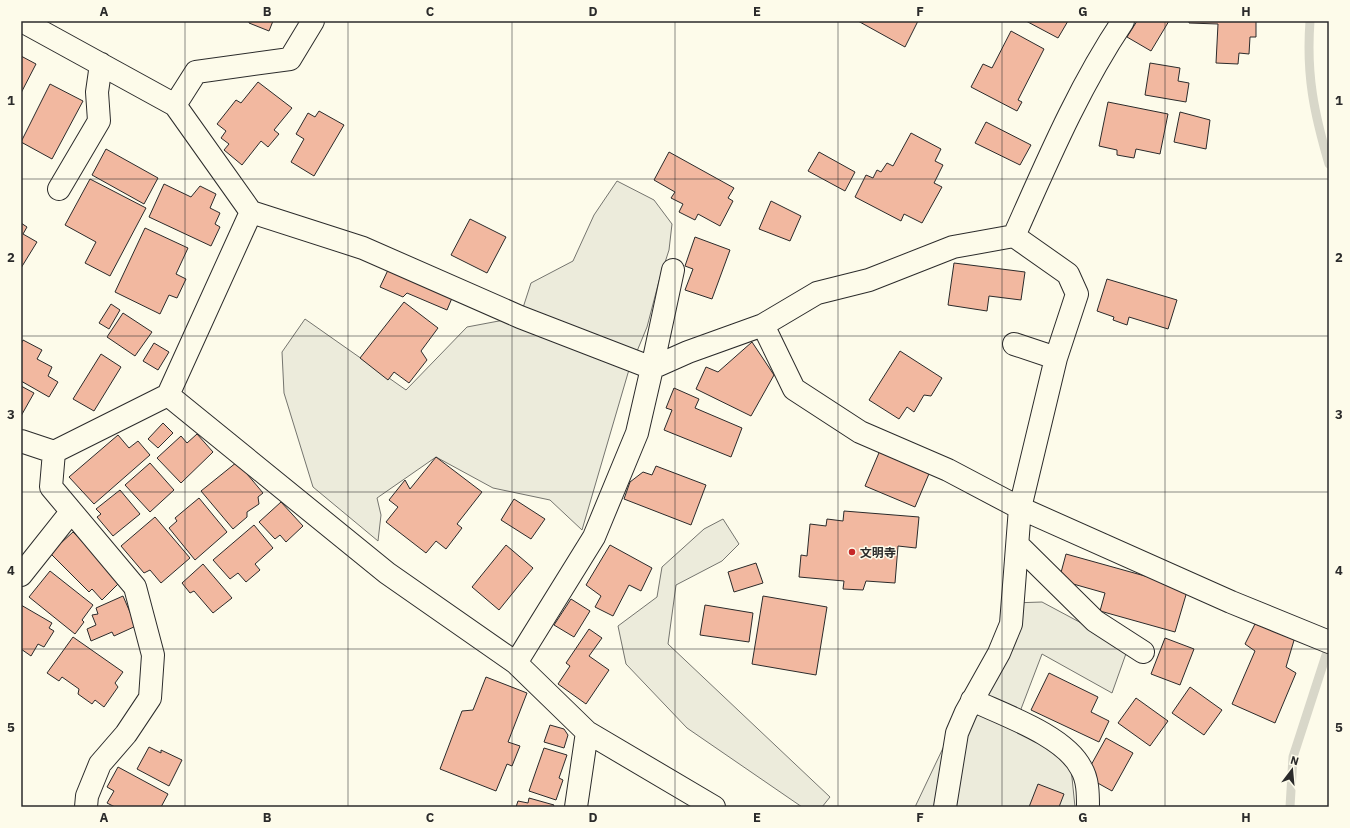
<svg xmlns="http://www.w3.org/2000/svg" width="1350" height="828" viewBox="0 0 1350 828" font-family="'IBM Plex Sans','Noto Sans JP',sans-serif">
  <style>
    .green { fill: #ecebdb; stroke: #74746e }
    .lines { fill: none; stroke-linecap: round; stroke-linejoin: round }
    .stream { stroke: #d8d7c9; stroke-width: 9 }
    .building { fill: #f2b8a0; stroke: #2b2b2b }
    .street-casing { stroke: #2b2b2b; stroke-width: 24 }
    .street { stroke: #fdfbea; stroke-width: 22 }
    .grid { fill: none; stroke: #2b2b2b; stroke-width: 1; stroke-opacity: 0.55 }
    .poi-dot { fill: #c62828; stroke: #fdfbea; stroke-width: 1.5 }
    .labels { text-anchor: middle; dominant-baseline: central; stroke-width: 3; stroke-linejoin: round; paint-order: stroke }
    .poi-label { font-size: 12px; font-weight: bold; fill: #2b2b2b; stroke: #fdfbea; text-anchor: start }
    .neatline { fill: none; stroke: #2b2b2b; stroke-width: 1.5 }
    .grid-label { font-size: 13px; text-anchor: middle; font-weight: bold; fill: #2b2b2b }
  </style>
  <rect width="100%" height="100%" fill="#fdfbea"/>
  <path class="green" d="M617,181l37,19 18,24 -3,26 -10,31 -12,46 -19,46 -46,157 -32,-30 -57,-12 -57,-31 -59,41 4,17 -3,26 -65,-54 -29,-94 -2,-41 23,-33 101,71 61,-63 53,-10 11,-34 42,-22 21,-46z
    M723,519l16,25 -17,17 -46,24 -8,59 162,153 -8,10h-20l-115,-79 -61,-64 -8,-38 39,-29 5,-30 42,-38z
    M1042,602l86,46 -16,45 -70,-39 -21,55 50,59 4,39h-160l97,-204z"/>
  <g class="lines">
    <path class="stream" d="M1310,21c-4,54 4,92 19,143
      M1290,807l3,-50 36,-111"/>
  </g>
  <path class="building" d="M249,21h24l-4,10 -20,-8z
    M858,21h60l-13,26z
    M1026,21h42l-10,17z
    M1137,21h32l-18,30 -24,-14z
    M1189,21h67v16h-6l-1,17 -10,-1 -1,11 -22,-1 2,-39 -29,-1z
    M1011,31l33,18 -26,51 4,2 -5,9 -46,-24 12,-23 9,4z
    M21,56l15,8 -15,29z
    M1150,63l30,5 -2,13 11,2 -3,19 -41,-7z
    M258,82l34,26 -18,22 5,4 -11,13 -7,-6 -19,24 -18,-15 5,-6 -8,-6 5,-7 -9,-7 19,-24 5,3z
    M50,84l33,17 -31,58 -31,-17z
    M1108,102l60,12 -8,40 -24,-5 -2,9 -17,-3v-5l-18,-4z
    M319,111l25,14 -30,51 -23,-14 13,-23 -8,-5 12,-21 7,4z
    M1180,112l30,8 -4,29 -32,-7z
    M986,122l45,23 -11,20 -45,-22z
    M911,133l30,16 -6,12 8,4 -9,18 8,4 -20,36 -18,-9 -3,7 -46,-24 11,-22 7,3 4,-8 4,2 6,-9 6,3z
    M106,149l52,29 -14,26 -52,-29z
    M669,152l65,36 -6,10 5,3 -13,25 -22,-12 -3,6 -16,-8 4,-8 -12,-6 4,-6 -21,-12z
    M819,152l36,20 -10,19 -37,-20z
    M90,179l56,29 -36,68 -25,-13 11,-21 -31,-17z
    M164,184l27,13 9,-11 16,8 -6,14 10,5 -5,11 5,3 -9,19 -62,-29z
    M771,201l30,15 -11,25 -31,-12z
    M470,219l36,18 -19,36 -36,-18z
    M21,223l6,4 -4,7 14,8 -16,26z
    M145,228l43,20 -12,26 10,5 -9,19 -8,-3 -9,19 -45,-22z
    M695,237l35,13 -18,49 -27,-9 8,-21 -8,-3z
    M954,263l71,9 -4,28 -32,-4 -2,15 -39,-6z
    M388,270l64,28 -5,12 -40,-17 -4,4 -23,-10z
    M1107,279l70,21 -9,29 -39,-12 -2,8 -14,-5 1,-3 -17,-6z
    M404,302l34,26 -17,23 6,9 -18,23 -15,-11 -6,8 -28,-22z
    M111,304l9,6 -11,19 -10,-6z
    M123,313l29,19 -17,24 -28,-19z
    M23,340l19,10 -5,9 15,8 -4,9 10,6 -9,15 -28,-16v-37z
    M752,342l22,33 -23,41 -55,-27 10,-22 12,5z
    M154,343l15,9 -11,18 -15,-9z
    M900,351l42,27 -11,18 -7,-1 -10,17 -7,-5 -8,12 -30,-19z
    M101,354l20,13 -27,44 -21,-12z
    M21,386l13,7 -13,23z
    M674,388l25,11 -4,9 47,20 -11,29 -67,-27 8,-20 -6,-2z
    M163,423l10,10 -15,15 -10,-9z
    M197,434l16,18 -32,31 -24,-25 24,-22 6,7z
    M118,435l11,13 9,-7 12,14 -56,49 -25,-27z
    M881,448l50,21 -16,38 -50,-21z
    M436,457l46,35 -25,32 5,4 -16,21 -10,-8 -10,12 -40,-31 12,-15 -9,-7 16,-20 5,9z
    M237,462l26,31 -5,4 1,7 -12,8v5l-14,12 -32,-38z
    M150,463l24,27 -24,22 -25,-27z
    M656,466l50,19 -15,40 -67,-26 6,-17 13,-10 9,3z
    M120,490l20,24 -27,22 -16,-19 4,-3 -5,-5z
    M199,498l28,34 -32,28 -26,-32 8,-7 -2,-3z
    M514,499l31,20 -14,20 -30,-19z
    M281,502l22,24 -17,16 -6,-7 -5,4 -16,-17z
    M844,511l75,6 -3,31 -18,-2 -3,37 -29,-2 -3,9 -20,-1 1,-8 -45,-4 2,-22 6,1 3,-32 16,2 1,-7 16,2z
    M155,517l35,41 -29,25 -11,-13 -6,3 -23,-27z
    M254,525l19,23 -18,16 5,6 -14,12 -8,-9 -8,6 -17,-19z
    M73,532l48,49 -19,19 -10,-11 -3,3 -39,-39z
    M506,545l27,23 -34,42 -27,-23z
    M610,545l42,23 -11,23 -12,-6 -16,31 -18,-9 6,-11 -15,-11z
    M1066,554l122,34 -13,44 -75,-21 5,-18 -46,-13z
    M756,563l7,20 -29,9 -6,-20z
    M203,564l29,34 -19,15 -19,-22 -4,2 -8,-10z
    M50,571l43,34 -11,15 2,2 -9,12 -46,-37z
    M123,596l13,30 -22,10 -2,-4 -21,9 -4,-12 9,-4 -4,-10 6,-1 -2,-6z
    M763,596l64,11 -11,68 -64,-11z
    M571,599l19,12 -16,26 -20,-12z
    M21,605l31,18 -3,5 5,3 -10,16 -6,-3 -7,12 -10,-7z
    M705,605l48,8 -4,29 -49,-7z
    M1255,624l40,13 -9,30 10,6 -21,50 -43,-19 23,-53 -10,-7z
    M589,629l13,9 -13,18 20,14 -23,34 -28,-20 12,-18 -4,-3z
    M73,637l50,35 -8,11 3,4 -14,20 -9,-7 -3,4 -14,-10 1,-5 -17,-12 -3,4 -12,-8z
    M1165,638l29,11 -14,36 -29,-11z
    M1049,673l49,24 -7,15 18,9 -10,21 -68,-32z
    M486,677l41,16 -19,49 12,4 -8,20 -5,-2 -11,27 -56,-22 22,-58 11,-1z
    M1190,687l32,23 -18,25 -32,-22z
    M1136,698l32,23 -18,25 -32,-23z
    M550,725l14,4 4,6 -4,13 -20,-6z
    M1106,738l27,15 -21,38 -27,-15z
    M149,747l12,6v-3l21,10 -13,26 -32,-17z
    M544,748l23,7 -8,23 4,2 -7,20 -27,-9z
    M118,767l50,27 -7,13h-46l-8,-4 7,-12 -7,-4z
    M1038,784l26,10 -5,13h-30z
    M529,798l25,7 -1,2h-37l2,-6 10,2z"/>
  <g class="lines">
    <defs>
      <path id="street" d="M175,105l21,-33 94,-13 23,-38
        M59,189l40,-68 -2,-29 4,-28
        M251,212l112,36 157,69 132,51 21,-98
        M763,325l31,64 66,43 88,38 72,38 211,94 98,40
        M1014,344l42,14
        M168,395l219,178 129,90 71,69 127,75
        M21,441l33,11 114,-57 83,-183 -76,-107 -153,-84
        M54,452l-3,35 84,100 18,68 -3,43 -24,36 -26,30 -13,32 -1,11
        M1018,545l77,76 48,31
        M21,575l50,-63
        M516,663l78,-126 43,-104 15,-65 36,-16 75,-27 54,-32 52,-13 84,-33 61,-11c33,-74 64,-148 109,-215
        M972,700c32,15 93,36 109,68 7,11 7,26 7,39
        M576,807l11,-75
        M945,807l12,-74 9,-21 33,-59 12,-29 9,-116 36,-150 21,-64 -9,-20 -54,-38"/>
    </defs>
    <use href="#street" class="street-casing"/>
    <use href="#street" class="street"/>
  </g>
  <path class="grid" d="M185,21v786M348,21v786M512,21v786M675,21v786M838,21v786M1002,21v786M1165,21v786M21,179h1308M21,336h1308M21,492h1308M21,649h1308"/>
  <circle class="poi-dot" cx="852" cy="552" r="4"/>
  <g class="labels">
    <g class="poi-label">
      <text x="860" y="552">文明寺</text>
    </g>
  </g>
  <rect width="1350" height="828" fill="none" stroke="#fdfbea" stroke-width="44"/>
  <g transform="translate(1292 770) rotate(16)" stroke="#fdfbea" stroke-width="3" paint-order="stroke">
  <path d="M0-3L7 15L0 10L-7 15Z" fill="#2b2b2b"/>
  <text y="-6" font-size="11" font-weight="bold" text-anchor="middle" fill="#2b2b2b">N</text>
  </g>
  <rect x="22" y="22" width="1306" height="784" class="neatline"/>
  <g class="grid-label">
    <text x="104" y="16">A</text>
    <text x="267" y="16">B</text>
    <text x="430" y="16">C</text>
    <text x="593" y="16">D</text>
    <text x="757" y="16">E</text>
    <text x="920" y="16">F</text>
    <text x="1083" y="16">G</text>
    <text x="1246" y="16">H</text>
    <text x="11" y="105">1</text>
    <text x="1339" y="105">1</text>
    <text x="11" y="262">2</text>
    <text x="1339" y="262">2</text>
    <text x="11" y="419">3</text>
    <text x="1339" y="419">3</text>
    <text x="11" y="575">4</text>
    <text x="1339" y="575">4</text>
    <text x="11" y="732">5</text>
    <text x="1339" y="732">5</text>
    <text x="104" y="822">A</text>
    <text x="267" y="822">B</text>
    <text x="430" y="822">C</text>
    <text x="593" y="822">D</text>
    <text x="757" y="822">E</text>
    <text x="920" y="822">F</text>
    <text x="1083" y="822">G</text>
    <text x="1246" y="822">H</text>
  </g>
</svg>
